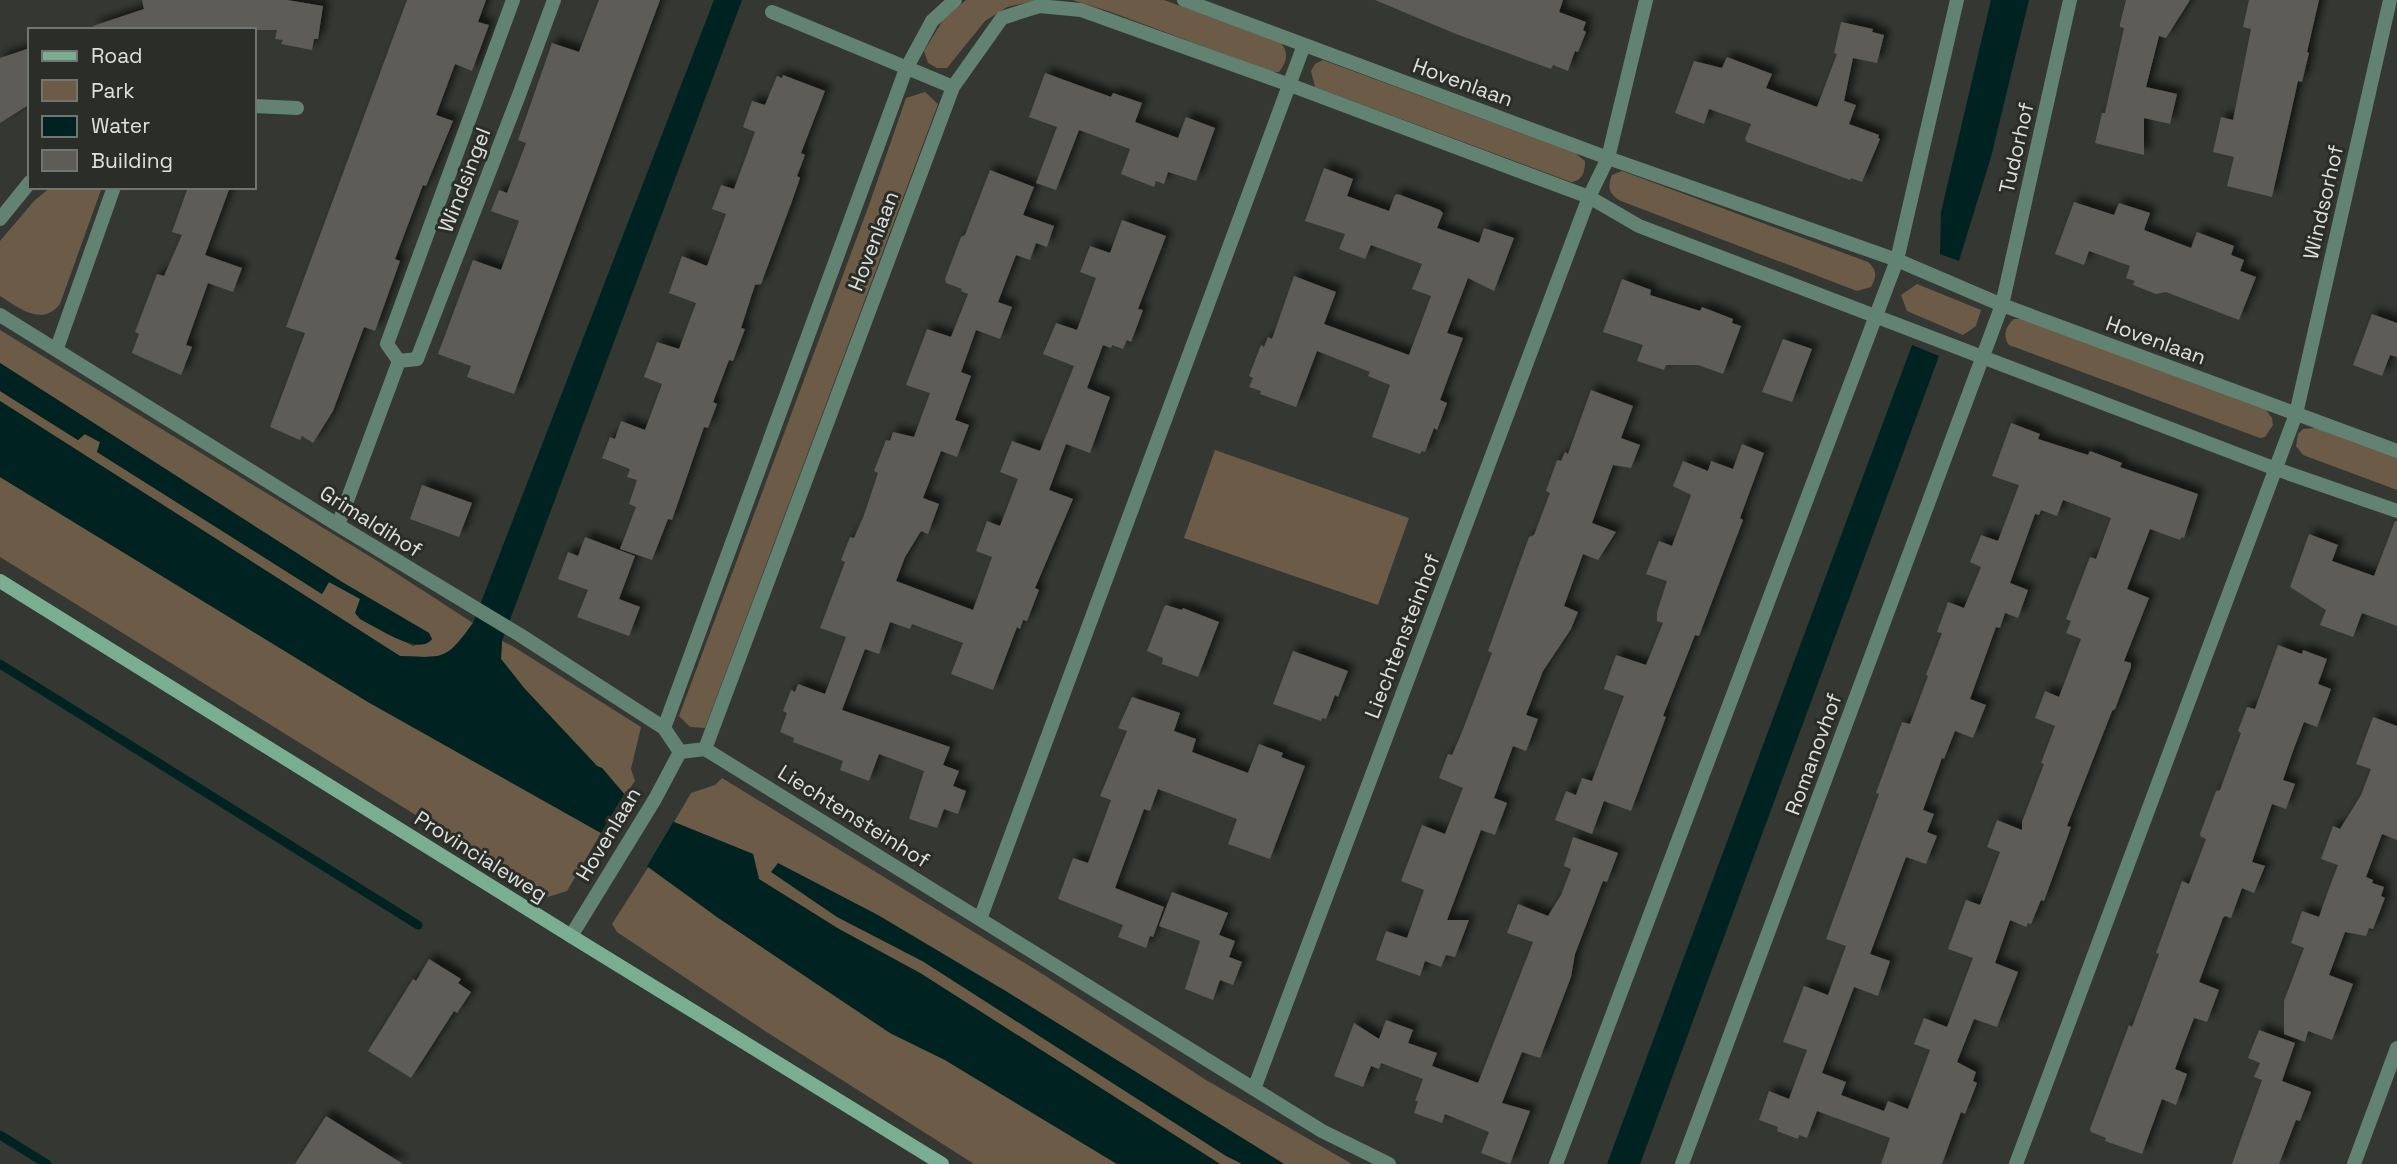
<svg xmlns="http://www.w3.org/2000/svg" width="2397" height="1164" viewBox="0 0 2397 1164" font-family="'Space Grotesk',sans-serif">
  <style>
    .green { fill: #6c5c47 }
    .water { fill: #002322 }
    .pier { fill: #343732 }
    .lines { fill: none; stroke-linecap: round; stroke-linejoin: round }
    .stream { stroke: #002322; stroke-width: 9 }
    .building { fill: #5d5c56; fill-rule: evenodd; filter: url(#shadow) }
    .minor { stroke: #628372; stroke-width: 14 }
    .secondary { stroke: #79ae93; stroke-width: 14 }
    .labels { text-anchor: middle; dominant-baseline: central; stroke-width: 6; stroke-linejoin: round; paint-order: stroke }
    .street-label { font-size: 21px; fill: #dfe1de; stroke: #2a2d28 }
  </style>
  <defs>
    <filter id="shadow"><feDropShadow dx="6" dy="-6" stdDeviation="3.5" flood-color="#0009"/></filter>
  </defs>
  <rect width="100%" height="100%" fill="#343732"/>
  <path class="green" d="M966,0h71l-30,7 -22,14 -38,47h-10l-9,-5 -4,-12 19,-31z
    M1072,0h92l117,43c8,10 6,19 -2,29h-7l-161,-60z
    M1323,60l252,93 10,8c0,10 -2,20 -14,21l-256,-95 -4,-16 4,-7z
    M925,92l13,12 -233,624 -15,-1 -11,-11 190,-511 37,-107z
    M1622,171l246,91c9,8 9,14 3,25l-14,4 -236,-90c-12,-6 -14,-14 -9,-26z
    M51,187h51l-42,117c-18,23 -41,4 -60,-8v-55l34,-40z
    M1917,284l64,26 -5,16 -13,9 -56,-24 -6,-16z
    M2014,319h9l243,91 6,8 1,7 -8,12 -5,1 -251,-93c-7,-9 -3,-19 5,-26z
    M0,330l379,232 94,61c-26,37 -28,35 -73,33l-400,-255v-10l78,49 6,-6 17,9 -4,9 225,142 7,-12 32,17 -1,20 53,27 19,-7 -3,-6 -87,-51 -342,-219z
    M2315,428l82,30v32l-94,-35 -7,-9 2,-12 5,-5z
    M1215,450l194,68 -31,87 -194,-67z
    M0,477l368,225 233,131 -34,58 -19,6 -548,-340z
    M502,641l12,6 127,80 -10,42 4,12 -10,14 -23,-27 -5,-2 -73,-78 -23,-29z
    M722,778l319,195 165,107 146,84h-68l-280,-174 -206,-100 39,26 87,46 318,202h-22l-300,-191 -81,-44 -80,-50 -6,-25 -79,-32 17,-29 24,-8z
    M649,866l68,51 173,116 55,27 172,104h-143l-209,-133 -148,-99 -5,-8z"/>
  <path class="water" d="M714,0h28l-240,641 -1,18 23,29 73,78 5,2 23,27 49,27 79,32 6,25 80,50 81,44 300,191h-103l-172,-104 -55,-27 -173,-116 -116,-84 -233,-131 -368,-225v-76l400,255c45,2 46,4 73,-33z
    M1991,0h38l-38,157 -32,104 -19,-7 1,-42z
    M1912,345l27,11 -299,808h-33z
    M0,363l342,219 87,51 3,6c-12,18 -56,-12 -72,-20l-5,-6 5,-14 -31,-17 -7,12 -225,-142 3,-10 -15,-8 -7,6 -78,-49z
    M778,863l100,52 126,75 280,174h-42l-16,-8 -302,-194 -87,-45 -66,-45z"/>
  <path class="pier" d="M626,791l49,28 -29,49 -47,-32z"/>
  <g class="lines">
    <path class="stream" d="M0,664l418,261
      M0,1135l47,29"/>
  </g>
  <path class="building" d="M142,0h145l36,6 -5,33h-4l-2,11 -31,-6 2,-4 -8,-1 2,-9h-183l-1,-4 51,-17z
    M407,0h79l-8,22 11,3 -17,46 -17,-7 -19,51 17,6 -27,65 -3,-1 -28,74 5,2 -25,70 -11,-4 -31,84 -20,32 -11,-7 -2,4 -30,-13 35,-94 -19,-6z
    M599,0h61l-146,394 -47,-17 4,-11 -33,-12 35,-94 28,10 18,-49 -28,-10 8,-21 8,3 19,-50 -8,-3 34,-97 27,9z
    M1375,0h188l-4,12 27,10 -3,8 3,2 -8,20 -3,-1 -7,20 -15,-6 -2,4 -95,-35z
    M2126,0h64l-24,38 -7,-2 -13,51 31,7 -7,30 -26,-6v37l-49,-12 7,-30h3l19,-85 -4,-1v-3z
    M2249,0h70l-12,52 2,1 -7,29 -4,-1 -26,116 -45,-11 7,-29 -21,-5 8,-35 12,3 18,-91 -8,-2z
    M1841,22l32,7 -1,3 12,3 -7,28 -24,-5 -9,43 12,4 -7,19 30,11 -1,3 2,1 -18,43 -11,-4 -1,2 -103,-38 -2,-3 6,-15 -42,-15 -5,15 -29,-11 19,-52 28,7 5,-11 45,17 -6,14 51,19 20,-53 -3,-1z
    M30,48v56l-30,19v-65z
    M1045,73l66,24 2,-4 29,10 -7,19 43,16 8,-21 29,11 -19,53 -28,-9 -4,12 -8,-3 -2,6 -33,-13 9,-25 -51,-19 -23,60 -20,-7 21,-56 -28,-10z
    M783,75l42,16 -24,62 4,2 -8,21 3,2 -9,26 -30,80 -6,1 -14,43 4,1 -12,32 -4,-1 -16,42 4,2 -9,24 -4,-1 -32,93 -4,-1 -16,41 -32,-11 16,-42 -7,-3 8,-24 -10,-3 3,-8 -28,-11 8,-21 5,2 6,-18 24,9 17,-46 -18,-7 13,-35 22,7 17,-46 -27,-10 13,-37 25,10 19,-52 -14,-5 9,-24 13,4 21,-57 -12,-5 9,-26 13,4 12,-29 5,2z
    M1324,168l29,11 -6,17 42,15 6,-16 3,-1 42,16 3,3 -6,15 42,15 5,-15 30,10 -20,53 -26,-13 -21,55 16,5 -23,62 7,3 -10,27 -3,-2 -9,24 -3,-1 -2,3 -48,-17 18,-52 -22,-9 2,-4 -53,-21 -21,56 -36,-13 1,-3 -12,-4 4,-9 -4,-2 12,-31 3,2 4,-10 4,2 22,-63 42,16 -12,32 85,31 22,-59 -19,-7 10,-25 -51,-19 -6,14 -26,-10 6,-15 -40,-13z
    M990,170l44,17 -11,28 31,11 -7,21 -11,-4 -6,17 -14,-5 -18,47 14,5 -12,32 -24,-9 -15,42 10,4 -16,44 14,5 -12,32 -16,-6 -18,47 16,6 -11,30 -7,-3 -16,26 -9,24 77,29 19,-53 -16,-6 11,-30 13,5 18,-47 -18,-7 12,-31 28,10 34,-85 -31,-12 13,-31 21,7 19,-52 -16,-6 10,-26 20,7 12,-33 44,16 -28,73 5,1 -12,32 -4,-2 -4,9 -11,-4 -1,3 -8,-3 -16,43 23,9 -20,56 -24,-9 -17,46 24,9 -38,89 4,2 -12,31 -4,-1 -3,9 -3,-2 -24,63 -42,-16 12,-31 -51,-19 -2,5 -20,-7 -11,32 -14,-5 -23,61 108,37 -7,18 16,6 -6,15 13,5 -8,23 -14,-5 -7,19 -28,-9 15,-48 -45,-17 -10,27 -29,-11 3,-9 -50,-19 1,-4 -14,-6 7,-19 -4,-2 8,-21 4,2 3,-8 27,10 21,-57 -26,-9 25,-66 -4,-2 9,-23 4,1 10,-23 14,-42 -4,-2 12,-31 4,1 3,-9 21,5 16,-44 -24,-8 21,-56 24,8 17,-43 -7,-3 1,-2 -16,-6 -1,-4 16,-42 4,-2z
    M188,187h42l-25,68 37,13 -9,24 -25,-9 -22,62 6,2 -11,28 -49,-22 7,-19 -4,-2 22,-58 7,2 18,-41 -10,-3z
    M2074,202l40,13 5,-12 31,10 -6,17 47,18 6,-16 37,14 -3,9 13,5 -4,11 16,6 -17,43 -73,-28 -10,2 -23,-9 2,-4 -9,-3 4,-12 -41,-15 -5,14 -29,-11z
    M1622,279l29,11 -1,5 50,16 2,-4 31,12 -1,4 9,3 -18,48 -25,-9h-32l-2,5 -27,-9 6,-16 -40,-13z
    M2372,314l25,9v34l-7,-2 -8,21 -29,-11z
    M1783,339l29,10 -20,53 -30,-10z
    M1591,390l42,16 -12,32 19,7 -9,23 -18,-3 -21,58 24,9 -18,28 -15,-6 -19,52 14,6 -7,17 -28,42 -17,44 12,4 -12,32 -13,-5 -19,52 13,5 -12,32 -14,-5 -34,90h22l-14,37 -9,-2 -5,12 -16,-6 -5,15 -44,-16 10,-29 21,7 17,-48 -23,-9 21,-56 23,9 18,-46 -24,-10 9,-24 4,1 10,-23 30,-79 -4,-2 41,-114 5,-2 16,-42 -4,-2 11,-31 4,1 4,-9 3,2z
    M2011,423l29,11 -2,5 50,16 2,-4 32,12 -2,4 78,27 -14,44 -2,-1 -2,3 -30,-11 -23,60 22,9 -25,63 7,2v4l-16,42 -3,2 -45,115 4,1 -27,74 -3,-1 -10,24 -3,-1 -2,4 -16,-7 -15,43 23,9 -21,55 -23,-8 -17,43 19,10 -3,9 4,2 -12,31 -4,-2 -19,52h-61l9,-26 -73,-27 -10,27 -8,-3 -1,4 -21,-8 1,-4 -19,-7 10,-29 20,8 18,-49 -24,-8 21,-56 24,9 18,-49 -20,-7 53,-145 -3,-1 26,-71 8,2 18,-48 -2,-1 16,-42 -5,-1 11,-30 16,6 17,-41 -11,-5 11,-27 17,6 21,-56 -27,-9zM2063,500l48,18 -15,41 -6,-2 -24,62 5,2 -5,12 15,6 -22,58 -14,-6 -10,27 20,8 -14,37 3,1 -22,58v8l-25,-10 -10,27 13,5 -20,53 -14,-5 -18,49 25,9 -26,69 -23,-9 -10,26 16,6 -22,59 -20,-8 -4,10 -43,-16 5,-13 -24,-9 32,-86 24,9 12,-35 -20,-7 36,-97 20,7 11,-28 -10,-4 7,-18 -11,-4 19,-52 2,1 11,-28 18,7 13,-33 -16,-6 26,-72 4,1 5,-15 13,5 10,-28 -18,-7 25,-69 4,1 2,-5 16,6z
    M1742,444l22,9 -24,65 3,2 -44,116 -4,-1 -32,81 3,1 -35,94 -27,-10 -12,33 -37,-14 11,-29 10,4 6,-17 10,3 18,-48 14,-37 -20,-7 12,-34 30,10 17,-42 -6,-2v-9l10,-31 -21,-7 13,-33 13,5 19,-51 -18,-9 10,-25 25,10 3,-10 22,8z
    M422,485l50,18 -13,34 -49,-18z
    M2395,521h2v105l-35,-13 -9,24 -33,-12 6,-15 -36,-23 19,-53 29,11 -6,16 42,15z
    M585,537l50,19 -16,43 21,8 -11,29 -52,-19 11,-27 -30,-11 10,-27 10,4z
    M1166,605l16,5 1,-2 36,14 -21,55 -36,-13 1,-6 -16,-7 17,-44z
    M2278,645l24,9 1,-4 24,9 -9,25 13,5 -14,38 -13,-5 -11,29 -10,29 12,4 -9,25 -14,-5 -20,58 13,4 -11,27 -12,-5 -11,30 -6,-2 -2,2 -24,64 20,8 -12,32 -13,-4 -11,29 -8,22 12,5 -11,31 -14,-6 -20,55 -37,-13 1,-3 -15,-6 -1,-3 39,-104 3,2 16,-43 11,-30 -3,-1 26,-72 7,3 17,-45 -5,-2 -1,-3 16,-43 4,-1 21,-57 -3,-2 9,-24 8,2z
    M1293,651l55,20 -10,26 -3,-2 -9,24 -4,-1 -1,3 -48,-17z
    M1132,697l48,16 -6,18 22,8 -4,13 56,21 11,-29 24,9 -2,4 24,9 -35,93 -42,-15 9,-25 -79,-30 -8,22 -6,-2 -29,79 49,19 -11,30 -3,-1 -4,12 -28,-11 5,-12 -65,-26 15,-41 15,5 23,-63 -11,-4 27,-65 -9,-3z
    M2373,717l24,9v114l-15,-6 -16,43 7,3 -1,3 12,4 -3,9 4,2 -12,31 -4,-1 -3,8 -21,-4 -16,43 24,9 -21,56 -24,-9 -3,11 -21,-8v-33l20,-53 -13,-5 11,-32 17,6 8,-23 11,-29 -17,-6 12,-33 7,3 21,-34 10,-26 -15,-5z
    M1573,837l45,16 -11,29 -4,-1 -28,73 -4,23 -31,81 -18,-6 -20,51 28,8 -20,53 -29,-11 8,-21 -44,-18 -3,9 -28,-10 4,-12h-3l8,-22 -42,-16 -2,6 -8,-3 -8,21 -29,-11 20,-53 25,16 7,-19 27,10 -5,13 29,10 -5,13 46,17 55,-141 -26,-9 11,-29 30,12 13,-21 10,-26 -7,-3z
    M1172,892l56,21 -9,22 16,6 -6,16 13,5 -9,23 -13,-5 -7,20 -28,-11 15,-48 -41,-15z
    M429,959l32,20 -3,4 13,9 -14,21 -3,-2 -43,67 -43,-27 45,-72 3,2z
    M2259,1030l36,13 -13,38 29,11 -11,29 -4,-1 -17,44h-47l30,-84 -8,-3 6,-14 -12,-5z
    M326,1116l77,48h-108z"/>
  <g class="lines">
    <path class="minor" d="M513,0l-126,344 12,17 18,-2 102,-264 35,-95
      M1184,0l424,158 289,102 105,45 395,146
      M772,12l181,75
      M254,106l43,2
      M0,219l30,-37
      M0,315l338,210 182,110 144,93 16,24 25,-3
      M57,348l57,-161
      M338,525l61,-164
      M664,728l242,-659 26,-48 23,-21
      M705,749l248,-662 49,-69 37,-12 42,4 209,75 299,112 50,29 637,243 121,42
      M705,749l617,382 67,33
      M980,919l324,-874
      M571,936l84,-137 25,-47
      M1254,1089l335,-892 19,-39 38,-158
      M1556,1164l341,-904 60,-260
      M1682,1164l320,-859 68,-305
      M2016,1164l280,-750 94,-414
      M2354,1164l43,-116"/>
    <path class="secondary" d="M0,581l571,355 371,228"/>
  </g>
  <g class="labels">
    <g class="street-label">
      <text transform="translate(1463 82) rotate(20)">Hovenlaan</text>
      <text transform="translate(2016 148) rotate(-77)">Tudorhof</text>
      <text transform="translate(464 180) rotate(-69)">Windsingel</text>
      <text transform="translate(2323 202) rotate(-77)">Windsorhof</text>
      <text transform="translate(873 241) rotate(-69)">Hovenlaan</text>
      <text transform="translate(2156 340) rotate(20)">Hovenlaan</text>
      <text transform="translate(371 521) rotate(32)">Grimaldihof</text>
      <text transform="translate(1402 636) rotate(-69)">Liechtensteinhof</text>
      <text transform="translate(1813 754) rotate(-70)">Romanovhof</text>
      <text transform="translate(854 816) rotate(32)">Liechtensteinhof</text>
      <text transform="translate(608 834) rotate(-59)">Hovenlaan</text>
      <text transform="translate(481 856) rotate(32)">Provincialeweg</text>
    </g>
  </g>
  <rect x="28" y="28" width="228" height="161" fill="#2a2d28" stroke="#727571" stroke-width="2"/>
  <rect x="42" y="51" width="35" height="10" fill="#79ae93" stroke="#727571" stroke-width="2"/>
  <text x="91" y="63" font-size="21" fill="#dfe1de">Road</text>
  <rect x="42" y="80" width="35" height="21" fill="#6c5c47" stroke="#727571" stroke-width="2"/>
  <text x="91" y="98" font-size="21" fill="#dfe1de">Park</text>
  <rect x="42" y="116" width="35" height="21" fill="#002322" stroke="#727571" stroke-width="2"/>
  <text x="91" y="133" font-size="21" fill="#dfe1de">Water</text>
  <rect x="42" y="150" width="35" height="21" fill="#5d5c56" stroke="#727571" stroke-width="2"/>
  <text x="91" y="168" font-size="21" fill="#dfe1de">Building</text>
</svg>
